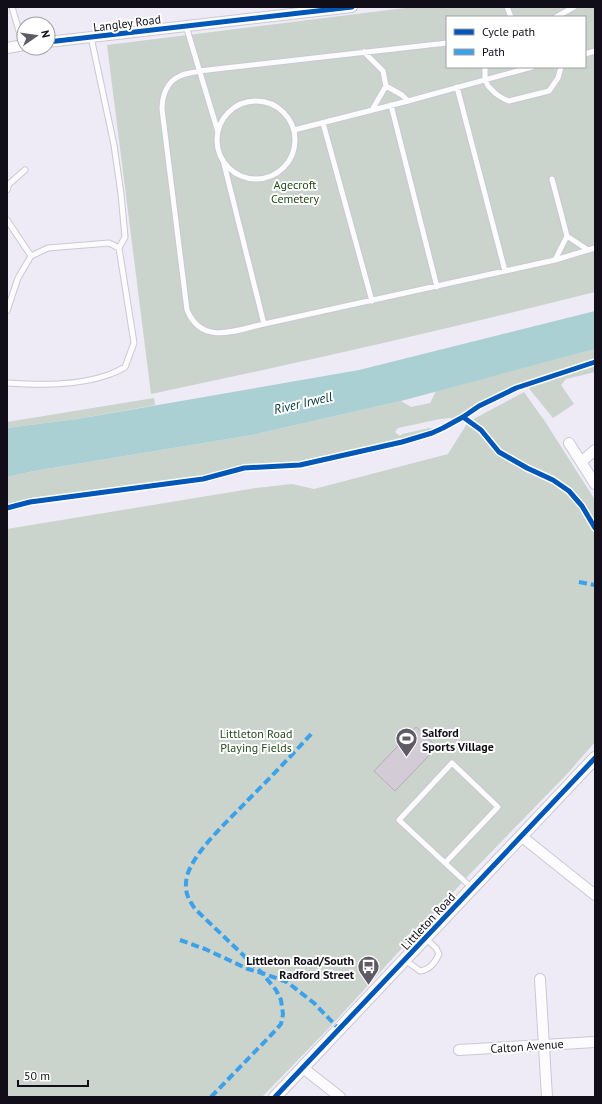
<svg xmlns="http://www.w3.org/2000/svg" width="602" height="1104" viewBox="0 0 602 1104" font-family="'PT Sans',sans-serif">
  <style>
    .green { fill: #cad3cc; fill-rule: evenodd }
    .water { fill: #abd0d4 }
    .building { fill: #d3ccd6; stroke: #b4adb6 }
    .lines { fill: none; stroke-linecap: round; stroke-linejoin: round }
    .service-casing { stroke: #cbc8d3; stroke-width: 7 }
    .minor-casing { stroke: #cbc8d3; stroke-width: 12 }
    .tertiary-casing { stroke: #cbc8d3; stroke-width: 14 }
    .service { stroke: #fcfcfe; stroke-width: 5 }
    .minor { stroke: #fcfcfe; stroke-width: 10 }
    .tertiary { stroke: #fcfcfe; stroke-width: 12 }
    .quiet { stroke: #3da1ea; stroke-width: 4; stroke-dasharray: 8 4; stroke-linecap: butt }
    .cycleway-casing { stroke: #fff; stroke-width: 8 }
    .cycleway { stroke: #0057b8; stroke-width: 5 }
    .labels { text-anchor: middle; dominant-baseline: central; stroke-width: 4; stroke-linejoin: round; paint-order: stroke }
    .street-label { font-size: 12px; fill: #110e19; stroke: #fff }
    .park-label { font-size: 12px; fill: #244b1c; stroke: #fff }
    .poi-label { font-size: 12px; font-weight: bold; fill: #110e19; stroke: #fff; text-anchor: start }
    .water-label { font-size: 13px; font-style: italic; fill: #013839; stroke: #fff }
  </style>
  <rect width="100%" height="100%" fill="#eeebf6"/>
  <path class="green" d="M413,7h182v285c-147,37 -295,71 -444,102l-44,-349zM447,17h138v50h-138z
    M595,349v11l-80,27 -37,19 -18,11 -20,2 -42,9 -3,4 5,4 3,-2 26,-6h7l-6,4 -131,32 -55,2 -42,11 -172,24 -23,5v-29l27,-6 218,-36 149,-34 10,6 19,-4 6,-12z
    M595,365v7l-29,7 -5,6 13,19 -21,14 -26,-32z
    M524,392l22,31 49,77v242l-28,32 -99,102 -139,152 -67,69h-255v-568l249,-41 36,-4 22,5 134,-35 20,-32z
    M154,398l1,7 -78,14 -70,9v-6z"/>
  <path class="water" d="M595,311v38l-194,52 -149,34 -218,36 -27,6v-49l70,-9 282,-49z"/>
  <path class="building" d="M416,727l21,20 -42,44 -21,-20z"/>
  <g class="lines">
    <defs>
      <path id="service" d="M12,7l11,38
        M507,7l4,10
        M556,17l18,-10
        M186,26l32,106
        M91,37l23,108 7,49 4,43 -6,11
        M364,52l19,19 3,15 16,9 6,6
        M585,54l10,-3
        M485,67v12l3,7 8,8 8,5 5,2 40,-10 9,-13 3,-11
        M457,87l48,184
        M217 140a39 39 0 1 1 78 0a39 39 0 1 1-78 0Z
        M391,105l46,182
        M372,110l14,-24
        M323,123l49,178
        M294,130l114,-29 124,-34
        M223,160l41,164 291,-64 40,-12
        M552,179l15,57 21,14
        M7,190l2,-6 16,-14
        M7,220l24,36
        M555,260l12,-24
        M7,311l11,-33 13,-22 17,-8 61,-5 10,5 15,95 -9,24c-5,3 -11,6 -17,8 -32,11 -68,10 -101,8
        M264,324c-28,6 -62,22 -77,-14l-25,-201c0,-13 5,-28 18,-33 6,-3 13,-3 19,-5l248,-28
        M452,763l46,44 -53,56 -46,-43z
        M445,863l27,25
        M405,960l15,11c10,-1 15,-8 19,-17l-3,-6 -11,-10"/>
      <path id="minor" d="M48,42l304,-35
        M7,48l17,-3
        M569,443l26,41
        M581,462l14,-12
        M521,836l74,59
        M540,979l7,118
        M459,1050l136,-8
        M303,1068l37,29"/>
      <path id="tertiary" d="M275,1097l320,-339"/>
    </defs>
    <use href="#service" class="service-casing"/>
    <use href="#minor" class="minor-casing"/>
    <use href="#tertiary" class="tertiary-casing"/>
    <use href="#service" class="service"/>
    <use href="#minor" class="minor"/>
    <use href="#tertiary" class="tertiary"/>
    <path class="quiet" d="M579,582l16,3
      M180,940l25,9 43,20 14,4 25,9 27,21 25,26
      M211,1097l62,-64 8,-9 2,-10 -2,-14 -5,-10 -14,-17 -67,-64c-8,-12 -11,-18 -8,-33 7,-25 43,-57 61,-76 22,-22 44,-45 65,-68"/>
    <defs>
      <path id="cycleway" d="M48,42l304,-35
        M463,417l18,13 18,22 28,16 26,12 16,11 13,15 13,22
        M7,508l23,-6 173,-23 41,-11 56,-3 102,-23 30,-9 11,-5 20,-11 16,-11 37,-18 79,-26
        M275,1097l320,-339"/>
    </defs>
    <use href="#cycleway" class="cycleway-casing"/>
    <use href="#cycleway" class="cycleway"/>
  </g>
  <defs>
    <symbol id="stadium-pin" viewBox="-11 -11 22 30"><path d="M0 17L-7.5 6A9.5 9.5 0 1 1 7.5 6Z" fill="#5e5b66" stroke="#fff"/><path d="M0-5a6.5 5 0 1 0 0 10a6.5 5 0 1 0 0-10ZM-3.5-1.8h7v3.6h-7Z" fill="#fff"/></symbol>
    <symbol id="bus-pin" viewBox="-11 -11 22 30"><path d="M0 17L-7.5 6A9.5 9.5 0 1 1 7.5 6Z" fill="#5e5b66" stroke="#fff"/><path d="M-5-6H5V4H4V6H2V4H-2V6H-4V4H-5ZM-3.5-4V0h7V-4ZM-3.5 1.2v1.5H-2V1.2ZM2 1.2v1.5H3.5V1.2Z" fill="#fff"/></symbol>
  </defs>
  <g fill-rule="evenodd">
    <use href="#stadium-pin" x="394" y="726" width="25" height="34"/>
    <use href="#bus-pin" x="356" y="954" width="25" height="34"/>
  </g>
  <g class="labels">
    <g class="street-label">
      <text transform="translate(127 23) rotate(-7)">Langley Road</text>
      <text transform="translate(428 921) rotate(-47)">Littleton Road</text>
      <text transform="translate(527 1046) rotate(-4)">Calton Avenue</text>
    </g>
    <g class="park-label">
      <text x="295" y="184">Agecroft<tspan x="295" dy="14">Cemetery</tspan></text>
      <text x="256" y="733">Littleton Road<tspan x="256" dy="14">Playing Fields</tspan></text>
    </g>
    <g class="poi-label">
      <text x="422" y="732">Salford<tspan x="422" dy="14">Sports Village</tspan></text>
      <text x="354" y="960" text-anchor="end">Littleton Road/South<tspan x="354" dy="14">Radford Street</tspan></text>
    </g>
    <g class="water-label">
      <text transform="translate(303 403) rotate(-13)">River Irwell</text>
    </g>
  </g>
  <rect width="602" height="1104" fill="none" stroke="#110e19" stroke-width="16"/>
  <rect x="446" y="16" width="140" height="52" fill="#ffffff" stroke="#a09fa3"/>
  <rect x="454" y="29" width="20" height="6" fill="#0057b8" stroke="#a09fa3"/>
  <text x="482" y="36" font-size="12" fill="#110e19">Cycle path</text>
  <rect x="454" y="49" width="20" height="6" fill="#3da1ea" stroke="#a09fa3"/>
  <text x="482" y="56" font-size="12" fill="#110e19">Path</text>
  <g transform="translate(36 36) rotate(77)"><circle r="19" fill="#ffffff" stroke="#a09fa3"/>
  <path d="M0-3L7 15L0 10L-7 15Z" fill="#5e5b66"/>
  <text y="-6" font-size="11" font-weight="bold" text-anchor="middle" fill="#110e19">N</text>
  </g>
  <path d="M18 1080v6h70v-6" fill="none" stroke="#110e19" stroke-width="2"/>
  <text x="24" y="1080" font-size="12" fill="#110e19" stroke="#ffffff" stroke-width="3" paint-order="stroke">50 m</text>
</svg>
